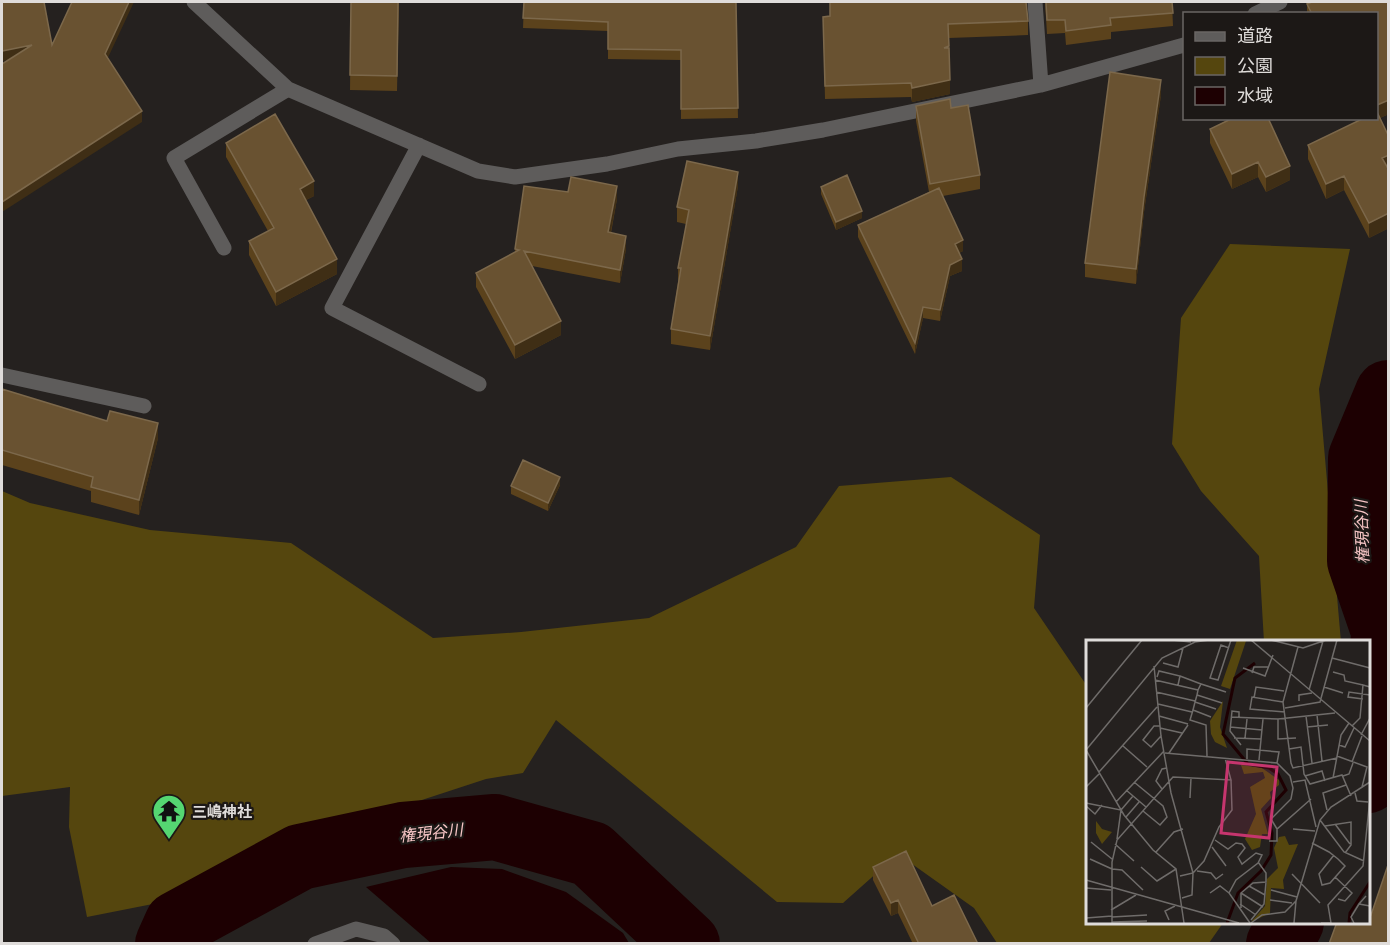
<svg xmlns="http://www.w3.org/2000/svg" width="1390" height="945" viewBox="0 0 1390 945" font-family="Poppins,'Noto Sans JP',sans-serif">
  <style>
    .green { fill: #55460e }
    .water { fill: #1d0002 }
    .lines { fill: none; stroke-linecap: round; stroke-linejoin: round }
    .river { stroke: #1d0002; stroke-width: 66 }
    .street { stroke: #5e5c5b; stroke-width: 15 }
    .wall { fill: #5b421c }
    .shaded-wall { fill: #3f2e15 }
    .building { fill: #695231; stroke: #7c684b; stroke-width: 1.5 }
    .labels { text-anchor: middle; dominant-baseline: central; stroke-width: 4.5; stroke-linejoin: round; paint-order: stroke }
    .poi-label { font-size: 15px; font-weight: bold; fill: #dfdcda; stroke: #1c1816; text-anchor: start }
    .water-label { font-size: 16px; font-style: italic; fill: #f7c6c6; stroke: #1c1816 }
    .inset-river { fill: none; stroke: #1d0002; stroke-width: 3 }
    .inset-road { fill: none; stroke: #6f6c6a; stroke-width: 1.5 }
    .view { fill: #c6356e; fill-opacity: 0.15; stroke: #c6356e; stroke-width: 3 }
    .inset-edge { fill: none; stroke: #dfdcda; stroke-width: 3 }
  </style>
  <rect width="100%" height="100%" fill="#25211f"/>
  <path class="green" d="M1230,244l120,5 -31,140 22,253h-77l-5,-86 -58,-65 -29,-47 9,-126z
    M951,477l89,58 -6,73 53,78v236l136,1 -14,20h-212l-23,-35 -76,-54 -55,49 -66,-1 -221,-182 -33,53 -37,6 -223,73 -95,49 -81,16 -18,-90 1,-40 -68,9v-305l28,12 120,27 141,13 142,95 88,-6 128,-14 147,-71 43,-61z"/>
  <path class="water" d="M451,867l51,2 64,23 57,41 6,10h-198l-65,-56z"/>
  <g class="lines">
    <path class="river" d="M1368,780l13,-78 3,-71 -24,-70 1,-103 27,-65
      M168,944l9,-20 123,-67 103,-22 92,-8 96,27 96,90
      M1279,944l12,-22"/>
    <path class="street" d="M194,2l94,87 190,82 37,6 92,-13 71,-15 78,-8 67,-11 218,-45
      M1035,2l6,83 143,-40
      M1255,14l25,-12
      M419,145l-87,163 147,76
      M224,248l-50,-90 114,-69
      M2,375l142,31
      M315,944l41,-15 28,7 9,8"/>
  </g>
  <path class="wall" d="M351,2h48l-2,89 -47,-1z
    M524,2h212l2,116 -57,1v-59l-73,-1v-28l-85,-3z
    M1045,2h127l1,24 -62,6v7l-45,6 -1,-12 -18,1z
    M1389,2v112l-9,4 9,19v91l-20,10 -25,-48 -18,9 -18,-40v-14l69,-27v-104h-70v-10z
    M830,16l198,5v14l-79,3 1,56 -38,8 -1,-5 -86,2 -2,-82z
    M1161,95l-17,117 -8,72 -51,-7v-14z
    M916,106l35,2 29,67v14l-37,7 20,55 -4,2 3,18 -12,5 -10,45 -17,-3 -8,36 -57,-117v-12l71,-33 -13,-71z
    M1231,118h37l22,62 -24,12 -8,-15 -26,12 -22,-46v-14z
    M226,143l88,53 -8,4 31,74 -61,32 -27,-51v-14l19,-10 -42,-74z
    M738,186l-28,164 -39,-6v-15l7,-47v-14l8,-44 -9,-2v-15z
    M821,187l41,31 -26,12 -15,-36z
    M617,199l-6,34 15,16 -6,34 -88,-17 29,69 -46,24 -39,-72v-14l39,-21v-3z
    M2,389l156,49 -19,77 -48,-13v-11l-89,-26z
    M560,485l-12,26 -37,-17v-8z
    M873,867l59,39 46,38h-65l-15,-31 -7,3 -18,-36z"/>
  <path class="shaded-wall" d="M129,2h5l-29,62v-10z
    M32,45v10l-30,6v-10z
    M950,80v14l-38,8v-14z
    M1161,80v15l-17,117 -8,72v-15l8,-72z
    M1389,100v14l-21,9 9,-5v-13z
    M142,111v11l-140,90v-10z
    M1389,155v15l-7,-12z
    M1258,162v15l-26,12v-15z
    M1290,166v14l-24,12v-15z
    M738,172v14l-28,164v-14z
    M1344,176v14l-18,9v-15z
    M314,181v15l-14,7v-14z
    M617,186v13l-9,47v-14z
    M862,211v7l-26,12v-8z
    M1389,213v15l-20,10v-15z
    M626,236v13l-6,34v-13z
    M963,240v11l-8,4v-11z
    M337,259v15l-61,32v-14z
    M962,259v12l-12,5 -10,45v-11l10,-45z
    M923,307v11l-8,36v-11z
    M561,321v14l-46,24v-14z
    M158,423v15l-19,77v-15z
    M560,477v8l-12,26v-8z
    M898,900v13l-7,3v-13z"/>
  <path class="building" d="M2,2h42l8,43 20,-43h57l-24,52 37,57 -140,91v-138l30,-19 -30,6z
    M351,2h47l-1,74 -47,-1z
    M524,2h212l2,106 -57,1v-59l-73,-1v-27l-85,-4z
    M830,2h196l2,19 -80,3 1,22 -5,2h5l1,32 -38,8 -1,-5 -86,3 -2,-69 7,-1z
    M1046,2h126l1,11 -63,5 1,7 -45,6 -1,-11h-18z
    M1312,2h77v98l-12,5v-91h-65l-5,-10z
    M1110,72l51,8 -17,117 -8,72 -51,-6z
    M950,99l1,9 17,-3 12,70 -50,9 -14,-78z
    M1377,112l12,25v18l-7,3 7,12v43l-20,10 -25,-47 -18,8 -18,-39 56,-27h13z
    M275,114l39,67 -14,8 37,70 -61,33 -27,-51 25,-13 -48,-85z
    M1233,118h35l22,48 -24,11 -8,-15 -26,12 -22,-45z
    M687,161l51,11 -28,164 -39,-7 10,-61h-3l11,-58 -12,-3z
    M847,175l15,36 -26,11 -15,-35z
    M571,177l46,9 -9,46 18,4 -6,34 -96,-19 37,70 -46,24 -39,-72 43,-23 -4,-1 9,-63 44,6z
    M939,188l24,52 -8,4 7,15 -12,6 -10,45 -17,-3 -8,36 -57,-118z
    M2,389l105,32 3,-10 48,12 -19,77 -48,-13 2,-10 -91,-27z
    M523,460l37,17 -12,26 -37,-17z
    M906,851l26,55 22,-11 24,49h-59l-21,-44 -7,3 -18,-36z
    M1389,862v82h-60l8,-22h31v-8l3,1z"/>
  <defs>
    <symbol id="temple-pin" viewBox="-11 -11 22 30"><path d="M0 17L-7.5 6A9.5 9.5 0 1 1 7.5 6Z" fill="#55d672" stroke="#1c1816"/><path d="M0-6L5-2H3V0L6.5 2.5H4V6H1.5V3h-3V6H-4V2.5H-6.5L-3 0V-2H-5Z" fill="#111"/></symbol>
  </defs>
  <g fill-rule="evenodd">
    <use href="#temple-pin" x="150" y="792" width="38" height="52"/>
  </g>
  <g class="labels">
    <g class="poi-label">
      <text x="192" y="811">三嶋神社</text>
    </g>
    <g class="water-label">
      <text transform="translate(1362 532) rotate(-92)">権現谷川</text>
      <text transform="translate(431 833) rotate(-6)">権現谷川</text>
    </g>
  </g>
  <g transform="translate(1086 640)">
    <rect width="284" height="284" fill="#25211f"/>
    <path d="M151,0l9,1 -16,48 -9,-3zM137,61l-3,26 7,21 -12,-6 -4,-8 -1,-13zM155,125l21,3 17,12v5l-9,7 1,6 -10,11 7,25h-6l-2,13 -8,3 -7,-11 11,-25 -6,-27 15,-9 -2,-6 -19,2zM10,181l6,8 10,3 -10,12 -6,-11zM199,196l4,9 9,-1 -15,36 1,9 -13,-1 -1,25 -19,9 14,-16 2,-27 11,-11 -4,-20 5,-11z" fill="#55460e"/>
    <path class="inset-river" d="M141,283l11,-30 23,-22 10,-16 1,-22 -6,-21 20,-22 -8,-16 -9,-6 -21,-4 -25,-30 12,-56 20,-15M263,283l1,-10 20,-31"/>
    <path class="inset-road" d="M86,0l19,2M165,0l119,101M185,0l32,8 23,-8M212,7l-15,55 8,61 2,5 44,-10M143,8l-8,-3 -11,33 8,2 13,-40M246,18l38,10M77,23l15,4 5,-19M68,26l7,70 10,57 22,80 -13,3M157,28l22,8 8,-21M247,32l11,3 1,6 18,4M166,33l2,-6h15M94,36l21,8M71,37l2,-6 21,5 -2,9M69,40l43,10M238,47l19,6M223,50l14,-49M70,52l39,9M111,55l-2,7 21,7M168,58l2,-11 28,4M277,59l-15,-2 1,-5 21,3M213,61v-6l13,-2M109,62l-2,8 18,7M197,62l-31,-5 -2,12 35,3M136,63l-25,-8 1,-5 3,-6 25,8M72,64l34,8M0,68l56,-68M199,68l35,-6 17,-62M107,70l-3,10 16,5 1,31M231,75l5,46M73,76l29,8M220,76l6,47M145,77l47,2 57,-6M153,78v-6l-7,-1 -2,20 11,14M192,79v20l18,-1M74,86h-6l-11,14 8,7 10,-11M266,86l8,-8 3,-33 7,2M144,87l32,3M221,87l21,-2M74,88l22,5M275,95l9,-17M148,98l27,1M159,98l2,-19M253,105l6,2 9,-19M37,106l24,21M203,109l12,-2 3,27 6,10 32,-9 9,21M0,110l38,65 29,35 23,19 8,54M0,110l76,-92 33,-16 14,-2M79,113l112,10 13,13 3,12 -2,11 -20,20 6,10 34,-30M83,113l19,-28M251,116l30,11 -5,20M161,119v-10l32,3 -2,11M173,120l4,-41M266,122l10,-26M13,132l58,-65M219,136l17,-5 3,10M257,136l6,-2 4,-11M247,138l8,-43 8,-12M48,142l29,24 4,11 -7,8 -17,-14M207,142l12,-2 11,47M0,147l13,-13M76,149l-6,-8 6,-12 5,-1M40,150l20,17M269,153l2,8 11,1M104,158l1,-20M30,162l48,-51M0,163l35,7 -4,29M0,166l9,8 7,-9M35,170l12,-14M241,170l-4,-17 23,-8M40,177l13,-15M234,180l24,32 20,9M249,184l15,20M239,186l26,-4v23l-6,8M207,189l22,2M129,200l13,9 8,-6 6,1 3,4 -7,9 4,7 14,-11 6,2 -4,8 -22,17 -7,13 21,30M183,201h8v-12M5,202l21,17M226,203l17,9 9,7 7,7 -15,17 -8,2 -3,-11 15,-19M29,204l19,17M126,207l14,19M70,212l18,-20 9,-3M4,219l22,10M55,227l16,14 19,-12M26,229l10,1 21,20M111,231l14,2 5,6 7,-5M206,234l28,29M249,237l17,16 -7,8 -7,-2M0,240l153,43M163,246l16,9M0,248l25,2M185,250l26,7M124,253l10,-7 9,7M155,253l22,14M280,256l-7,8 11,2M96,258l10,-3 1,-22 11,-12 15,-34 13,-17 -1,-30M184,260l22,3M154,264l16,11M155,268v-15l12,-10 13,-1v-9l-8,-11M25,270l25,-15M26,277l35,-2M0,278l26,-2M83,280l-4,-9 10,-5M165,280l13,-16 2,-22M26,282l35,-1M26,283v-61l5,-22 56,-63 58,3 -6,-22M165,283l11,-8 23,-3 11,-11M208,283l2,-22 24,-81 11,-13 39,-25M235,283h10l-3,-18 35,-39 7,-68M268,283l-3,-6 8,-13"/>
    <path class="view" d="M142,122l49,5 -8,71 -48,-5z"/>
    <rect width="284" height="284" class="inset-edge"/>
  </g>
  <rect width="1390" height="945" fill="none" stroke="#dfdcda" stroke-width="6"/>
  <rect x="1183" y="12" width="195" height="108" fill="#1c1816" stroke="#6a6664" stroke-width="1.5"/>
  <rect x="1195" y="32" width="30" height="9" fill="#5e5c5b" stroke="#6a6664" stroke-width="1.5"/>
  <text x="1237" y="42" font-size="18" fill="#dfdcda">道路</text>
  <rect x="1195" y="57" width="30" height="18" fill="#55460e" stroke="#6a6664" stroke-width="1.5"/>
  <text x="1237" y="72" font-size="18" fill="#dfdcda">公園</text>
  <rect x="1195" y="87" width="30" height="18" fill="#1d0002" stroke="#6a6664" stroke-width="1.5"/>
  <text x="1237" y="102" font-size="18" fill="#dfdcda">水域</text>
</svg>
